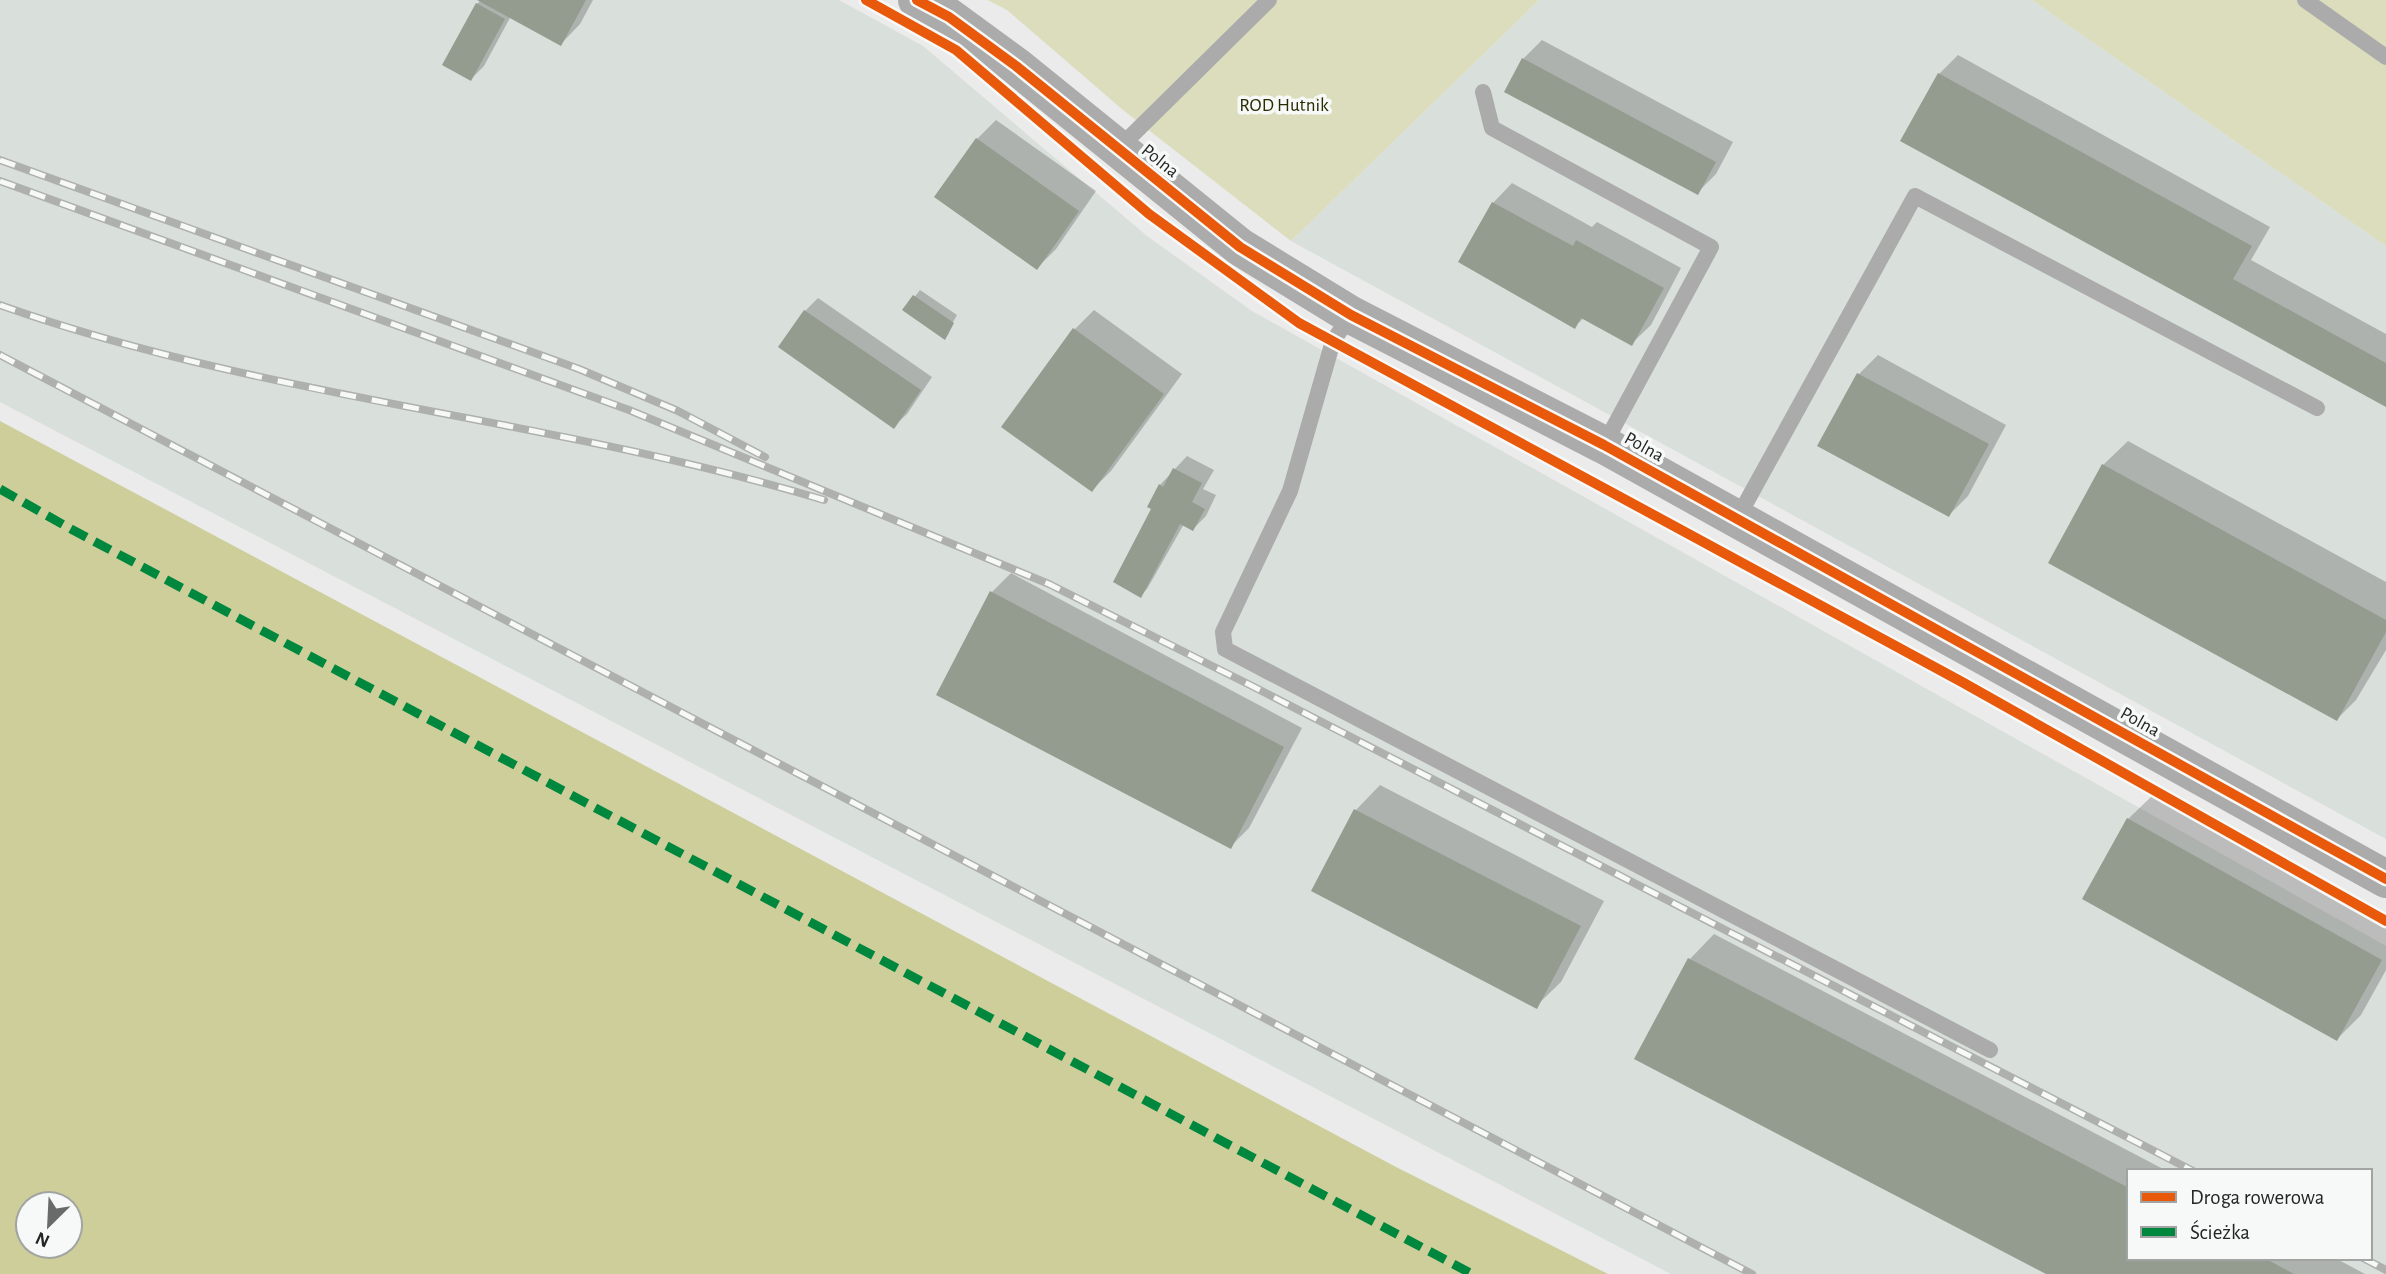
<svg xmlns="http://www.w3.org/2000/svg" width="2386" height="1274" viewBox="0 0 2386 1274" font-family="'Alegreya Sans',sans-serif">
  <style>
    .built { fill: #d9dfdb; fill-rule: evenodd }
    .green { fill: #dcddbc }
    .forest { fill: #cdce9a; fill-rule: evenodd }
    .shadow { fill: #0003 }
    .building { fill: #939c8e }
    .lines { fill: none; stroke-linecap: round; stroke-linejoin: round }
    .service { stroke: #ababab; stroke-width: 16 }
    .tertiary { stroke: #ababab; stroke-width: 38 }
    .rail-casing { stroke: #aeb0ae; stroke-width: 8 }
    .rail { stroke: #f6f9f7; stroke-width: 5; stroke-dasharray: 16; stroke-linecap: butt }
    .quiet { stroke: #00873e; stroke-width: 9; stroke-dasharray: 18 9; stroke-linecap: butt }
    .cycleway-casing { stroke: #f6f9f7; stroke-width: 15 }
    .cycleway { stroke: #e8590c; stroke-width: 10 }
    .labels { text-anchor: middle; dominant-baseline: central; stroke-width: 7; stroke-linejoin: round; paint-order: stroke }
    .park-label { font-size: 19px; fill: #2b2b02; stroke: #f6f9f7 }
    .street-label { font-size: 19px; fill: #242525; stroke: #f6f9f7 }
  </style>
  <rect width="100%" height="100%" fill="#eaebea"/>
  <path class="built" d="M0,0h839l84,46 224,190 105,75 1134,635v328h-715l-1671,-872zM2129,1171h241v87h-241z
    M1539,0h493l354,246v593l-1095,-598z"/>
  <path class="green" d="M988,0h551l-248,241 -168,-131 -116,-100z
    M2032,0h354v246z"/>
  <path class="forest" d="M0,421l1396,746 212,107h-1608zM28,1204h42v42h-42z"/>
  <path class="shadow" d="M481,0h112l-13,24 -19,20 -50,-28 -27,50 -13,13 6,-75z
    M1542,40l191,102 -17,32 -19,19 -174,-134z
    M1958,55l312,172 -19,33 135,74v71l-447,-331z
    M996,120l100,71 -40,58 -19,19 -60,-129z
    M1512,183l80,44 5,-5 84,46 -30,57 -20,19 -47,-26 -9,8 -114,-65 32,-58z
    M920,290l37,25 -10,18h2l-4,5 -40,-29z
    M818,298l114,79 -25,37 -13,12 -89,-115z
    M1094,310l88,64 -71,97 -19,19 -88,-64 71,-97z
    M1878,355l128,70 -38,71 -19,19 -90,-141z
    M2128,441l258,141v68l-30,50 -19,19 -234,-254z
    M1187,456l27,14 -11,19 13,6 -10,21 -13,13 -9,-5 -37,65 -6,6 12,-87 7,-23z
    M1011,573l291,155 -53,100 -19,19 -238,-255z
    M1380,785l224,116 -43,81 -25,24 -223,-116 43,-80z
    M2153,795l233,130v45l-25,45 -24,24 -209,-220z
    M1714,934l453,237h-38v87h206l30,16h-317l-358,-315z"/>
  <path class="building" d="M477,0h109l-25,46z
    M476,3l29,16 -34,62 -29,-16z
    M1522,58l194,104 -18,33 -194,-103z
    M1938,73l314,173 -19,33 153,84v44l-486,-266z
    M976,138l103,73 -42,59 -103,-73z
    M1492,202l81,44 3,-6 88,48 -32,58 -51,-28 -6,11 -117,-67z
    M913,295l41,28 -9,17 -43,-30z
    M804,310l117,80 -27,39 -116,-82z
    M1073,328l91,66 -72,98 -91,-65z
    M1857,373l132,71 -40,73 -132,-71z
    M2102,464l284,156v12l-49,89 -289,-158z
    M1173,468l29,15 -10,19 13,7 -12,22 -13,-7 -39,74 -28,-16 38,-73 -4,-2 12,-23 4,3z
    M990,591l294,156 -53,102 -295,-154z
    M1354,809l227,117 -44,83 -226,-118z
    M2127,818l255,142 -45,81 -255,-142z
    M1688,958l441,230v70h135l30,16h-248l-412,-215z"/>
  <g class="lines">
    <path class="service" d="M2305,0l81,57
      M1483,92l9,36 219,119 -107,198
      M1118,149l151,-149
      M1351,315l-18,26 -43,150 -67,141 2,17 765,401
      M1737,519l178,-323 402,212"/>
    <path class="tertiary" d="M917,0l32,17 67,49 224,181 111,68 253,130 782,434"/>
    <defs>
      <path id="rail" d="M0,160l579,209 99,42 87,46
        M0,181l629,229 420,174 203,102 941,485
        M0,305c267,95 554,113 824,195
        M0,355l1752,919
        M2363,1258l23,12"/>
    </defs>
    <use href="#rail" class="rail-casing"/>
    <use href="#rail" class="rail"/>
    <path class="quiet" d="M0,489l71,40 1401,745"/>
    <defs>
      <path id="cycleway" d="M866,0l90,50 193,164 150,109 663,359 424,239
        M917,0l32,17 67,49 224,181 111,68 253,130 782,434"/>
    </defs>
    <use href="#cycleway" class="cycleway-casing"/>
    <use href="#cycleway" class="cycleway"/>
  </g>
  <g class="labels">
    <g class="park-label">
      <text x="1284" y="105">ROD Hutnik</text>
    </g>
    <g class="street-label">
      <text transform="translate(1160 161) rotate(39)">Polna</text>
      <text transform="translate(1644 447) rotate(29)">Polna</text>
      <text transform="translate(2140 722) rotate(29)">Polna</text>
    </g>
  </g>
  <rect x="2127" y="1169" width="245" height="91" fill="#f6f9f7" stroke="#a2a4a3" stroke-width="2"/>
  <rect x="2141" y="1192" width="35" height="10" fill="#e8590c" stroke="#a2a4a3" stroke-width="2"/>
  <text x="2190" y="1204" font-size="21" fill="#242525">Droga rowerowa</text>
  <rect x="2141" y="1227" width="35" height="10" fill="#00873e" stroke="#a2a4a3" stroke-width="2"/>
  <text x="2190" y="1239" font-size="21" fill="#242525">Ścieżka</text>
  <g transform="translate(49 1225) rotate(204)"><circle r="33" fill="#f6f9f7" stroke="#a2a4a3" stroke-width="2"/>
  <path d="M0-5L12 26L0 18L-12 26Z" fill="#696a6a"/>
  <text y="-10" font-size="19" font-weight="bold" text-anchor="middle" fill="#242525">N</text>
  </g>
</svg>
